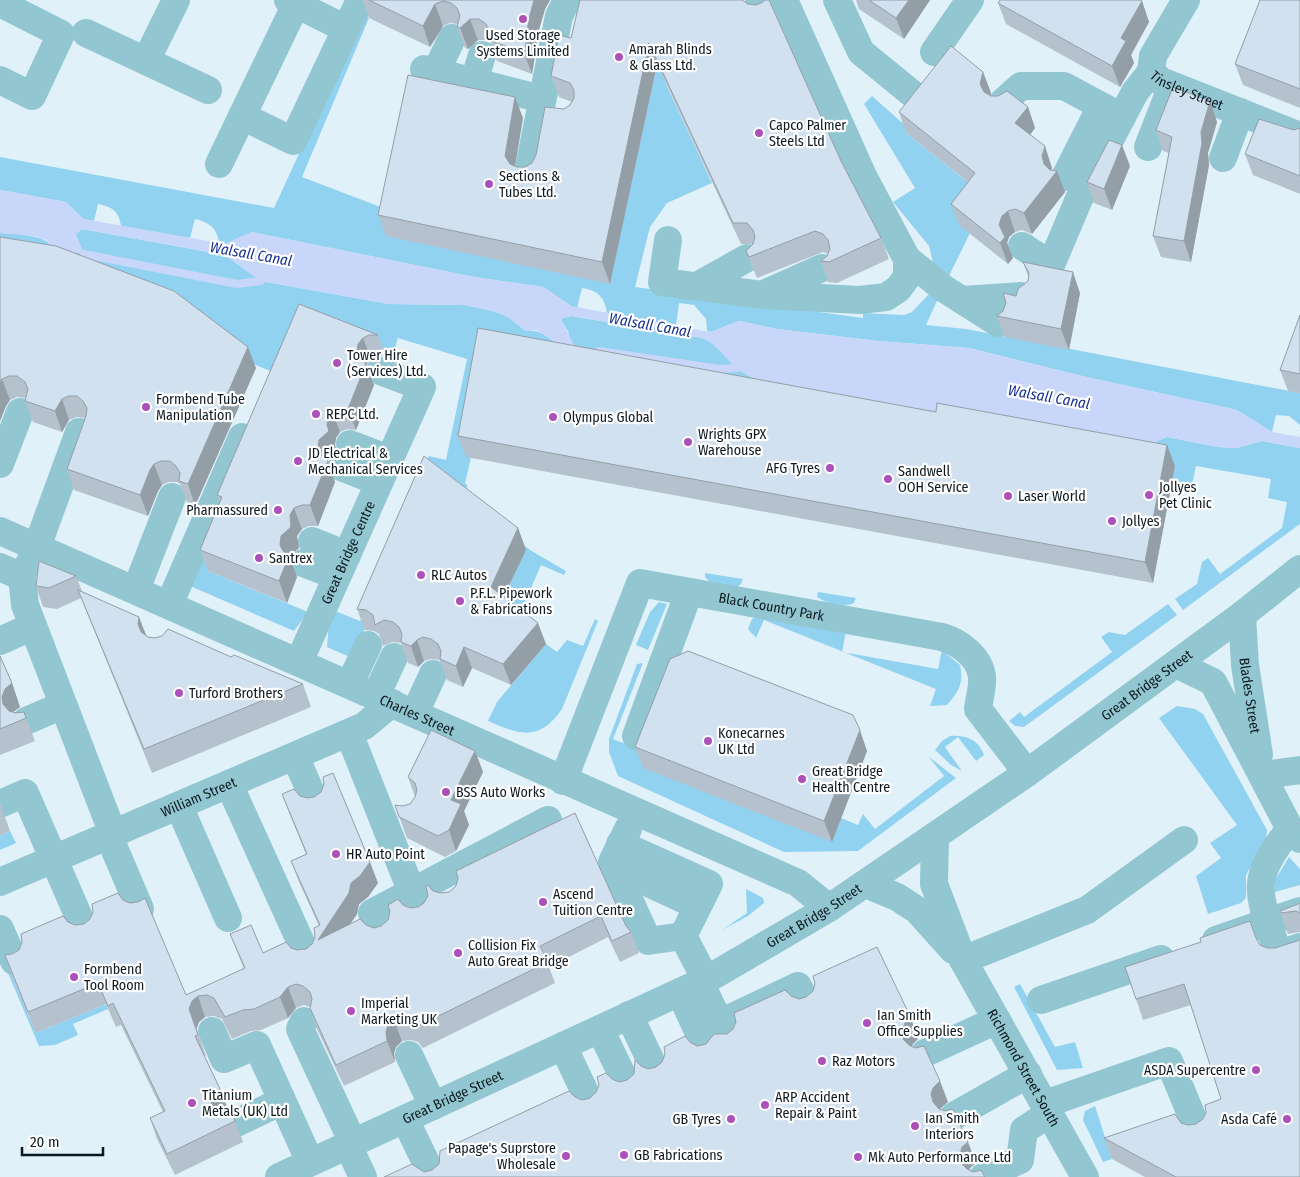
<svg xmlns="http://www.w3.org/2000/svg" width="1300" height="1177" viewBox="0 0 1300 1177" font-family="'Fira Sans Condensed',sans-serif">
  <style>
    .built { fill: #e1f1f9 }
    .green { fill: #92d2f1 }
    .water { fill: #c7d6f9 }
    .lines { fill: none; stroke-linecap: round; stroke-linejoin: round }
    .stream { stroke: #c7d6f9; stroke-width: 8 }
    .minor { stroke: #92c7d1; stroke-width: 28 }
    .wall { fill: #b5c2ce }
    .shaded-wall { fill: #939ea7 }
    .building { fill: #d2e1ef; stroke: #939ea7 }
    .poi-dot { fill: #ac50ba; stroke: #fff; stroke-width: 2 }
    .labels { text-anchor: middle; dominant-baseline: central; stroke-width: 4.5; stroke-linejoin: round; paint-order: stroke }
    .poi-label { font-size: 14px; fill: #0d191f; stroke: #fff; text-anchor: start }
    .street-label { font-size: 14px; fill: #0d191f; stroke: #fff }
    .water-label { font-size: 15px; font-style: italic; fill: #18328f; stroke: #fff }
  </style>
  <rect width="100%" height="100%" fill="#f4fafd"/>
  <path class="built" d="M0,0h1300v1177h-1300z"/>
  <path class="green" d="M370,0l-5,15 4,3 -67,159 89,34 218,72 62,-283 -6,82 47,101 -45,20 -17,24 -15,60 228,31v-5l41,2 8,-3 17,-18h11l-14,31 40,4 334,64v32l-11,-9 -13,-1 -4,17 -35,-22 -155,-34 -113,-28 -91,-7 -101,-12 -38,-8 -28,11 -4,-1 -1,-12 -12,-14 -15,-2 -3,23 -69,-13c-2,-16 -10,-23 -25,-25l-5,20 -6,-2 -28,-19 -69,-10 -222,-45 -27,12 -6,-1c-2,-15 -10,-21 -24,-24l-5,19 -69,-12c-2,-15 -9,-19 -23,-22l-4,17 -11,-2 -17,-17 -66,-12v-33l274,51z
    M872,96l37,33 -3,4 68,54 -4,46 -22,45 -13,-7 -6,-25 -36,-44 22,-14 -51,-84z
    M82,229l143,26 36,26 128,23 76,1 28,6 15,6 18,14c14,-1 20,4 30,12l13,-10 -7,-11v-4l9,-2 131,22 10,4 25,26 420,73 10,-4 51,10 19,1 25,-7 38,7v76l-117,86 -8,-11 22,-15 5,-22 6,-4 12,16 62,-46 5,-26 -19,-4 3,-19 -75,-13 -4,19 -20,-4 3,-15 -704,-8 -6,25 3,3 -7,9 69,55 36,21 -2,4 -23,-10 -16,37 8,4 -13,18 -89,-147 -79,181 -25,-11 2,-27 6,-9 25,10 69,-165 17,4 21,-101 -69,-21 -6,20 -85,-33 -99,246 100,41 -14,19 -104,-45 87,-212 -277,-117v-24c19,2 41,0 55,15z
    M705,573l38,6 -2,5 -4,3 -27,-5 -5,-5z
    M818,592l38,6 -2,5c-9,5 -29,0 -37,-6z
    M659,602l8,2 -19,46 -12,-5 14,-33z
    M1168,604l9,11 -153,112 -9,-1 -6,-5 11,-9 4,5 88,-65 -11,-15 8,-5 16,3z
    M758,616l88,15 -4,21 96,17 4,-19 18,15c4,18 -1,26 -13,40l-17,1 6,-17 -172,-69 -8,18 -8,-9 4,-10z
    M595,619l3,2 -36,88c-23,33 -42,26 -74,12l9,-19 49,-58 11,8 10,-12 16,6z
    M643,663l-30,76 35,14 184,88 9,-23 17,7 5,-11 12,15 69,-53 -15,-19 27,21 -98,73 -74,1 -166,-76 -9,-24v-13l28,-75z
    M1177,706l18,3 8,5 64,116 -1,9 -20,36v23l-5,5 -33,11 -12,-38 25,-18 -11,-15 27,-18 -78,-107z
    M950,736c16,-1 28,3 34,19l-8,6 -18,-24 -13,10 17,24 -11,-6 -16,-15 7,-9z
    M10,831l6,12 -16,7v-14z
    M1289,857l11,12v16l-25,7v-12z
    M746,889l17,9 1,5 -16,13 -26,14 25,-17z
    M7,964l29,69 70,-29 2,5 -35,15 5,11 -23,10 -16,1 -34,-80z
    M1020,984l35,63 20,-5 8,26 -26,2 -43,-83z
    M1095,1106l17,53 -9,3 -20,-42 2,-9z"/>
  <path class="water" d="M0,190l66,12 17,17 142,25 27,-12 222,45 70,10 27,19 139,26 29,-11 38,8 101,12 91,7 113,28 155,34 35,22 28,5v11l-38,-7 -25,7 -19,-1 -51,-10 -10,4 -8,7 -384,-65c-10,-4 -20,-8 -29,-15 -12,-11 -19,-24 -34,-30l-131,-22 -9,2v4l13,25 -19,-4 -19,-13 -11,1 -18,-14 -15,-6 -28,-6 -76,-1 -128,-23 -36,-26 -143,-26 -6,5 8,20 -21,-3 -8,-3 -7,-7 -13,-5 -35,-3z"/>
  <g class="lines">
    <path class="stream" d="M84,254l153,30 24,-3
      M599,351l121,18 17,-1"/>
    <g class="minor">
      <path d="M288,0l58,29"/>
      <path d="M759,0l2,11"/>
      <path d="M837,0l24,52 54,44"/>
      <path id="s1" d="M1186,0l-33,56 -2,16 10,9 139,55"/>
      <path d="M0,3l61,31 -29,62 -32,-16"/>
      <path d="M86,33l122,57"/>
      <path d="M934,52l36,-52"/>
      <path d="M146,61l30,-61"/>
      <path d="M424,69l118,30"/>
      <path d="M436,72l16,-34"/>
      <path d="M474,82l8,-27"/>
      <path d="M1003,102l18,-16h43l58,31"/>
      <path d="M242,116l51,25 67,-141"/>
      <path d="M1148,147l24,-61"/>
      <path d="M1223,158l17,-46"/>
      <path d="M219,164l77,-160"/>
      <path d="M528,173l31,-157 8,-16"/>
      <path d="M1065,177l36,-71"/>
      <path d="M668,240l-6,42 101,13 97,5 26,-3 12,-8 9,-12v-18l-44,-83 -79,-176"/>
      <path d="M1022,246l29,19 28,-66 56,-107 16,-20"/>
      <path d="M907,259l36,29 55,35"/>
      <path d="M697,286l50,-28"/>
      <path d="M766,293l56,-25"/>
      <path d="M962,300l59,-4"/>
      <path d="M350,444l39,15"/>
      <path d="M0,464l20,-52"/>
      <path d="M341,467l38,15"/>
      <path id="s2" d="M0,531l798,352 31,25"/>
      <path d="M312,541l35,14"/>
      <path d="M303,563l34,13"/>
      <path d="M29,564l8,-17 42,-115"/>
      <path d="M0,567l22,10 3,28 88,229"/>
      <path d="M136,590l36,-93"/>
      <path d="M169,605l73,-168"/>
      <path id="s3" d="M1242,615l3,50 14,90"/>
      <path d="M0,641l33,-15"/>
      <path id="s4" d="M299,662l123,-275 -42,-16"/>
      <path d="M1176,664l37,18 77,147 10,10"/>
      <path d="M350,684l18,-39"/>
      <path d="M376,696l18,-39"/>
      <path d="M415,713l18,-39"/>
      <path d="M26,721l37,-16"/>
      <path d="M349,733l69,175"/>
      <path d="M636,736l53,-144"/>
      <path d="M295,756l21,48"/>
      <path d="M1263,775l37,-5"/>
      <path id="s5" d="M563,781l77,-198 302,54c17,5 38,20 40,40 1,10 -3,22 -4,32l49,64"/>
      <path d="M229,784l78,172"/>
      <path d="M0,804l25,-11 60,138"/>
      <path d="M179,806l49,112"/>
      <path d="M628,829l-16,33 36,79 35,-5"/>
      <path d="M1290,829c-44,54 -30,65 -12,125l22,-7"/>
      <path d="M109,836l31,73"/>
      <path id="s6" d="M935,837l-1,47 29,76 122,217"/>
      <path d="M620,844l89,40 -26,52 23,44"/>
      <path d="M614,867l84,39"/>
      <path id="s7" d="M0,882l364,-156 28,-23"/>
      <path d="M866,884l31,13 20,13 36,40"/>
      <path d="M0,929l14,32"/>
      <path d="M382,933l-10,-20 176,-93"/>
      <path d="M1216,940l84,-29"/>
      <path d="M963,960l124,-50 97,-70"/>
      <path d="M700,982l28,58"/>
      <path d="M680,992l27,59"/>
      <path d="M1041,1000l120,-41"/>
      <path d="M629,1015l28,59"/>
      <path d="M304,1021l-4,8 53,114"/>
      <path d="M720,1023l78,-37 9,18"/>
      <path d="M600,1029l28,58"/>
      <path d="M212,1031l12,28 33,-14 53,117"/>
      <path d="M563,1046l28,59"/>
      <path d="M925,1053l72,-33"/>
      <path d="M409,1055l24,51"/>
      <path d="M1045,1104l124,-43 29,70"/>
      <path d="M954,1116l74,-42"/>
      <path d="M405,1119l28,58"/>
      <path d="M234,1124l48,-23"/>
      <path d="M348,1145l15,32"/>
      <path id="s8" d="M279,1177l427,-197 123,-72 198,-135 215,-158 58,-46"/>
      <path d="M983,1177l37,-17 4,-30 26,-17"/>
    </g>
  </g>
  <path class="wall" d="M363,0h187l-5,9 -9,31 1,3 -2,4 1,3 -4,24 -35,-13 -7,-19 -3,-2h-9l-10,9 -3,-1 -8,-21 1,-3 -8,-1 -7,3 -13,21 -61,-29z
    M580,0l261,161 40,77 8,21 -52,24 -9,-1 -7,-21 6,-5 1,-2 -5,-2 -66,26 -11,-27 7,-7h-12l-84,-180 -47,220 -224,-48 -8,-21 145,-97 -8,48 2,1h8l7,-4 32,-54 6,-4 2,-3 -13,-5 -8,-21 20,-38z
    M856,0h74l-26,39 -45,-30z
    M1300,0v108l-57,-23 -8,-21z
    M1142,1l7,21 -18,33 3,8 -14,24 -114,-63 -8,-21z
    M983,72l8,21 -1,2 38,12 7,21 -5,7 22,33v2l13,22 -33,42 -10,-4 -7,2 -6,5 -2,6 6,15 -5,6 -49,-39 -8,-21 17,-22 -62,-49 -7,-21z
    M1210,101l7,21 -9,31 1,12 -18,97 -30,-5 -8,-21 16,-83 -6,-2 -7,-21z
    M1300,128v66l-47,-19 -8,-21z
    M1130,166l-18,44 -18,-7 -7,-21z
    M0,237l256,131 -61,138 -8,-4 -7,-18 -3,-2h-8l-7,3 -4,6 -10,25 -74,-26 -7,-21 18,-51 -8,-1 -8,3 -7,12 -29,-10 -8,-21 1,-3 -9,-1 -7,3 -4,6 -6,15z
    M1023,262l57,31 -11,57 -64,-13 -8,-21 6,-5 13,-15 12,-15v-5z
    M299,304l79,31 8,21h-9l-6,3 -5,5 8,21 -18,45 -9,-1 -7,3 -4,6 -1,7 2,7 -10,8 8,22 -17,44h-9l-7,3 -5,7 2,12 -10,8 8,21 -10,26 -79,-32 -8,-21 20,-48 -3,-7z
    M1300,315v78l-12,-2 -8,-21z
    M458,436l717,30 -22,117 -687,-126z
    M518,528l8,22 -22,47 42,47 -35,41 -39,-17 -9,19 -16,-7 -7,-19 -1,-1 -8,-1 -7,2 -6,6 -10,-4 -7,-20 -9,-1 -9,4 -4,-12 -5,-3 -9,-1 -8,-21z
    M76,576l6,15 66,46 83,20 72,27 8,23 -159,66 -71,-175 -24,11 -14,-2 -7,-21z
    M0,656l12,27 8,24 -7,5 3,1 8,-1 11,29 -35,14z
    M635,747l232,4 -35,91 -189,-74z
    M475,751l8,21 -19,39 5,14 -13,26 -11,6 -38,-19 -12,-33 7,1 8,-2 5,-7 -7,-20z
    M282,794l96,89 -10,14 -9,7 -2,10 -7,10 16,1 8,3 7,-2 22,-21 7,3 8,-1 6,-4 9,-12 8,2 8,-1 126,-79 51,113 5,6 8,21 -19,9 -12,-25 -59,30 6,16 -132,65 -5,-6 -7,-2 -9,1 -6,6 -2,6 1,9 -51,24 -27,-57 -7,-21v-1l-6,-2 -8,3 -8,10 -27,12 -10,1 -19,8 -10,-20 -8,-3 -9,1 -6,5 -3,8 10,26h-2l16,33 8,21 -8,7 15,4 8,21 -68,33 -18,-36 -7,-21 13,-6 -42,-87 -5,2 -10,-23 -70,29 -24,-57 -7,-21 7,-1 56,-32 118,73 58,-26 -14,-35 33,19 28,-5 6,2 9,-1 6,-5 7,-18 -20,-44 -8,-21 15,-7 -16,-39z
    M0,803l10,28 -10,5z
    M1300,903v29l-12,2 -8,-23 18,-7z
    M1250,921l7,19 3,5 7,3h8l22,-7 3,236h-155l-33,-18 -8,-21 77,-15 7,2 8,-1 7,-5 18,-20 -30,-94 -48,15 -7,-21 65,-57z"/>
  <path class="shaded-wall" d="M534,0h16l-5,9 -9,31 1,3 -2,4 1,3 -4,24 -8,-21 4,-31z
    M909,0h21l-26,39 -8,-21z
    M1142,1l7,21 -18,33 3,8 -14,24 -8,-21 9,-28z
    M435,4l8,22 -13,21 -7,-21z
    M470,19l8,21 -10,9 -8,-21z
    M649,43l8,21 -47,220 -8,-22z
    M983,72l8,21 -3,12 -8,-21z
    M515,97l8,21 -10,60 -8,-22z
    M1210,101l7,21 -9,31 1,12 -18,97 -7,-21 17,-109z
    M1028,107l7,21 -12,16 -8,-21z
    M1122,145l8,21 -18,44 -8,-21z
    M1045,146l7,22 -3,9 8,-6 8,21 -33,42 -8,-21z
    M1008,211l7,21 -6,5 -2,6 6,15 -5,6 -8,-21 -1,-18 3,-9z
    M1073,272l7,21 -11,57 -8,-21z
    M363,338l8,21 -5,6v-1l8,21 -18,45 -8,-21 10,-65z
    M248,347l8,21 -61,138 -7,-22z
    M2,379l8,21 -4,6 -6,15v-39z
    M62,399l7,21 -7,12 -7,-21z
    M332,411l8,21 -4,6 -1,7 2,7 -10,9h1l7,21 -17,44 -8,-21 9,-65 8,-15 1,-8z
    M1167,445l8,21 -22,117 -8,-21z
    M154,464l8,21 -4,6 -10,25 -8,-21 10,-25z
    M294,508l8,21 -5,7 2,12 -10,8 8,21 -10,26 -8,-22 1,-36 1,-9 9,-21z
    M518,528l8,22 -28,58 -7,-21z
    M139,617l9,23 -2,7 -8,-23z
    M538,623l8,21 -35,41 -8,-21z
    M417,640l7,21 -6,6 -7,-21z
    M464,647l8,21 -9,19 -7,-21z
    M12,683l8,24 -7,5 -3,8 -7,-16 -1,-7 3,-8z
    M860,730l7,21 -35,91 -8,-21z
    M475,751l8,21 -19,39 5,14 -13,26 -7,-21 2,-30z
    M370,862l8,21 -10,14 -9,7 -2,10 -32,47 -7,-21 33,-57z
    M288,987l8,21 -8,10 -8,-21z
    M198,996l7,21 -6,5 -3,8 10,26 -17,-47 3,-8z
    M911,1018l7,21 -5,5 -3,7 -7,-12 -1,-9 3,-7z
    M394,1020l8,21 -6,6 -2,6 1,9 -8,-21 -1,-9 2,-7z
    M940,1081l8,21 -8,7 -2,6 -5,-13 -2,-8 2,-6z
    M220,1089l8,21 -7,6 -3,7 2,7 -8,-21 -1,-7 2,-7z
    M968,1142l8,21 -6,5 -2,7 -7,-12 -1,-9 2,-7z"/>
  <path class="building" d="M369,0h165l-6,22h1l-2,7h2l-5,24 -35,-13v-10l-3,-6 -7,-5h-9l-10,9 -3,-1 3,-12 -3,-7 -6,-5 -8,-2 -8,3 -12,22z
    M580,0h162l6,4 8,1 7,-3 2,-2h4l72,161 40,77 -52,24 -8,-1 6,-5 3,-7 -2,-9 -5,-6 -8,-3 -66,26 -3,-6 7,-7 2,-7 -2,-7 -6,-7h-14l-84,-180 -47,219 -224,-47 30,-140 107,22 -10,59 5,8 7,3h8l7,-4 4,-8 9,-48 19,2 6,-4 4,-7v-8l-4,-7 -19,-7 8,-41 12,3z
    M869,0h40l-13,18z
    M1000,0h140l2,1 -21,37 5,3 -14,25 -114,-63z
    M1260,0h40v89l-65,-25z
    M951,46l32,26 -3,12 4,8 7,4h7l9,-5 21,16 -13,16 30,23 -3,10 2,8 6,6 7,1 -33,42 -9,-4 -7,2 -6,5 -3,9 6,12 -5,6 -49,-39 24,-31 -76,-61z
    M1173,87l37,14 -9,31 1,11 -18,98 -31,-5 19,-99 -16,-7z
    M1259,119l35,11 6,-2v48l-55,-22z
    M1109,140l13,5 -18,44 -17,-7z
    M0,237l56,9 118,45 74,56 -60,137 -9,-3 1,-8 -4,-7 -6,-5h-9l-7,3 -4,6 -10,25 -73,-26 19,-53 1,-8 -4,-7 -6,-5h-8l-7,3 -7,12 -30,-10 3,-12 -3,-7 -8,-6h-8l-7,3 -2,3z
    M1023,262l50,10 -12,57 -64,-13 6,-5 3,-8 -3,-10 13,3 2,-7 10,-8 1,-8z
    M299,304l79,31h-9l-6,3 -5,6 -1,9 4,7 5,4 -18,45 -9,-1 -7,3 -4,6 -1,8 2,6 -10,9 -1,8 3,7 7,6 -18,44h-8l-8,3 -4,7 1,12 -10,9 -1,9 3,6 6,5 -10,25 -79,-31 22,-53 -5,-2z
    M1300,315v59l-20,-4z
    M478,328l458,84 1,-9 230,42 -22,117 -687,-126z
    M424,456l94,72 -27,59 47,36 -35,41 -39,-17 -8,19 -16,-7 1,-8 -3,-7 -7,-5 -8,-2 -6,3 -6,6 -10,-4 1,-8 -3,-7 -6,-5 -9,-2 -9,5 -2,-10 -7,-5 -9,-1z
    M39,561l37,15 -27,12 -13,-2z
    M78,590l61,27 -1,7 3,8 7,5 7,1 7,-2 6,-7 63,28 3,-2 69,29 -159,65z
    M688,651l165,64 7,15 -36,91 -189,-74 35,-88z
    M0,656l12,27 -7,6 -3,8 1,7 6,7 7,2 8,-1 2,6 -26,11z
    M431,730l44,21 -24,49 10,4 -12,26 -11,6 -39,-19 -4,-12 7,1 8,-2 5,-7 2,-7 -2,-7 -7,-6z
    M333,773l37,89 -10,14 -9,7 -2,10 -31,47 42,-21 6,6 8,3 7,-2 7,-6 2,-8 -2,-7 10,-6 5,6 7,3 8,-1 6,-4 4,-7 -2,-10 2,-1 5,6 8,2 8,-1 7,-6 2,-8 -2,-7 119,-58 51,113 5,6 -19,9 -11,-25 -61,30 8,16 -132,65 -5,-6 -8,-3 -9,2 -6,5 -2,7 1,9 -51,24 -26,-57 2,-9 -2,-7 -7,-6 -7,-2 -8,3 -8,10 -26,12 -11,1 -18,7 -11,-19 -7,-3 -9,1 -6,5 -3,8 9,26 -3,1 25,53 -7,6 -2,7 1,7 6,7 8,2 7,-1 2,4 -68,33 -17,-36 15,-7 -52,-108 -5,3 -10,-23 -70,29 -23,-57 7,-1 7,-4 3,-8 -1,-8 42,-18 5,6 7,3 9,-1 6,-5 3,-7 -1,-8 26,-11 5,7 7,3 8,-1 7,-4 41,97 59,-27 -15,-34 21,-9 12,28 23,-11 5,6 6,2 9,-1 6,-5 3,-7 -1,-9 6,-3 -29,-64 16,-7 -25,-60 12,-5 6,7 7,2 7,-1 7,-5 3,-8 -1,-7z
    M1300,903v10l-4,-2 -15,2 -1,-2 18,-7z
    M1250,921l6,17 4,7 7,3h8l22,-7 3,-2v238h-124l-72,-39 71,-24 6,9 7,2 8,-1 7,-5 3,-7 -1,-7 16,-6 -37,-115 -48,15 -11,-32 76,-25 -1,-4z
    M877,947l34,71 -6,5 -3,7 1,9 6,6 6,3 9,-2 16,35 -7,7 -2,6 2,8 6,7 7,2 7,-2 15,33 -6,5 -2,7 1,9 6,6 6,3 8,-2 4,7h-601l28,-13 12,8 8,-2 7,-6 1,-13 129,-60 6,6 7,3 8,-2 6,-6 3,-7 -2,-8 9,-4 6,6 7,3 8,-2 7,-6 1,-14 6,6 7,3 8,-2 6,-5 3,-8 -1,-7 21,-11 5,6 7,4 9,-2 8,-10h13l6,-5 3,-7 -2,-9 51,-23 6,6 8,3 7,-2 7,-6 2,-7 -2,-8z"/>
  <g class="poi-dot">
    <circle cx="523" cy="19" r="5"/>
    <circle cx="619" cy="57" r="5"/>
    <circle cx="759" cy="133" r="5"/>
    <circle cx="489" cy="184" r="5"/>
    <circle cx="337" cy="363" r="5"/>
    <circle cx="146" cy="407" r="5"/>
    <circle cx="316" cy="414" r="5"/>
    <circle cx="553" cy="417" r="5"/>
    <circle cx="688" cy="442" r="5"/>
    <circle cx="298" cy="461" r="5"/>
    <circle cx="830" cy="468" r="5"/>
    <circle cx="888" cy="479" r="5"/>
    <circle cx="1149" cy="495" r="5"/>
    <circle cx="1008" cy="496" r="5"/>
    <circle cx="278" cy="510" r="5"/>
    <circle cx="1112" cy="521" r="5"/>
    <circle cx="259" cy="558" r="5"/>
    <circle cx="421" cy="575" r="5"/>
    <circle cx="460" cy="601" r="5"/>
    <circle cx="179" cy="693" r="5"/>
    <circle cx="708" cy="741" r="5"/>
    <circle cx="802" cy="779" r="5"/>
    <circle cx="446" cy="792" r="5"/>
    <circle cx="336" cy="854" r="5"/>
    <circle cx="543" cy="902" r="5"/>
    <circle cx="458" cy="953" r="5"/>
    <circle cx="74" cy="977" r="5"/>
    <circle cx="351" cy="1011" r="5"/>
    <circle cx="867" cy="1023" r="5"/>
    <circle cx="822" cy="1061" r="5"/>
    <circle cx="1256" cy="1070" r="5"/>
    <circle cx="192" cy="1103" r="5"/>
    <circle cx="765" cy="1105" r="5"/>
    <circle cx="731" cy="1119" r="5"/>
    <circle cx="1287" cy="1119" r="5"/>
    <circle cx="915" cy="1126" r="5"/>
    <circle cx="624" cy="1155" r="5"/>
    <circle cx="566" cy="1156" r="5"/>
    <circle cx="858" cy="1157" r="5"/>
  </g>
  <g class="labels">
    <g class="poi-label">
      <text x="523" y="35" text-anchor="middle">Used Storage<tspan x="523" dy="16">Systems Limited</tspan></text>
      <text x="629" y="49">Amarah Blinds<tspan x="629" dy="16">&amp; Glass Ltd.</tspan></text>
      <text x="769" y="125">Capco Palmer<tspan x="769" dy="16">Steels Ltd</tspan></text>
      <text x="499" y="176">Sections &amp;<tspan x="499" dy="16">Tubes Ltd.</tspan></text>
      <text x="347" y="355">Tower Hire<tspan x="347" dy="16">(Services) Ltd.</tspan></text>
      <text x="156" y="399">Formbend Tube<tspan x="156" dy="16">Manipulation</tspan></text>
      <text x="326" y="414">REPC Ltd.</text>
      <text x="563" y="417">Olympus Global</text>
      <text x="698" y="434">Wrights GPX<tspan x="698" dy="16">Warehouse</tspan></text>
      <text x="308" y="453">JD Electrical &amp;<tspan x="308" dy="16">Mechanical Services</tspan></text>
      <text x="820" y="468" text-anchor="end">AFG Tyres</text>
      <text x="898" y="471">Sandwell<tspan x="898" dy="16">OOH Service</tspan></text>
      <text x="1159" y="487">Jollyes<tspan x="1159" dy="16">Pet Clinic</tspan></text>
      <text x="1018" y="496">Laser World</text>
      <text x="268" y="510" text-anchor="end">Pharmassured</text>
      <text x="1122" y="521">Jollyes</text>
      <text x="269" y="558">Santrex</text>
      <text x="431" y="575">RLC Autos</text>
      <text x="470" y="593">P.F.L. Pipework<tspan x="470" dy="16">&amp; Fabrications</tspan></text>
      <text x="189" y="693">Turford Brothers</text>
      <text x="718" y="733">Konecarnes<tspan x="718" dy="16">UK Ltd</tspan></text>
      <text x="812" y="771">Great Bridge<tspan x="812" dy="16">Health Centre</tspan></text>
      <text x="456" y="792">BSS Auto Works</text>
      <text x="346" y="854">HR Auto Point</text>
      <text x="553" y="894">Ascend<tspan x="553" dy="16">Tuition Centre</tspan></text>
      <text x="468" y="945">Collision Fix<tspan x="468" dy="16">Auto Great Bridge</tspan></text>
      <text x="84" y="969">Formbend<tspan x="84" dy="16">Tool Room</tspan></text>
      <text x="361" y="1003">Imperial<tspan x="361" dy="16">Marketing UK</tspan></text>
      <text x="877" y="1015">Ian Smith<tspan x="877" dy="16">Office Supplies</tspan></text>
      <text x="832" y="1061">Raz Motors</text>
      <text x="1246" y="1070" text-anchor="end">ASDA Supercentre</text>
      <text x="202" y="1095">Titanium<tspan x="202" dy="16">Metals (UK) Ltd</tspan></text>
      <text x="775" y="1097">ARP Accident<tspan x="775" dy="16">Repair &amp; Paint</tspan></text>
      <text x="925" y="1118">Ian Smith<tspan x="925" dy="16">Interiors</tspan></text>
      <text x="721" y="1119" text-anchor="end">GB Tyres</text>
      <text x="1277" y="1119" text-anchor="end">Asda Café</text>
      <text x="556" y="1148" text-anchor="end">Papage's Suprstore<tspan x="556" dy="16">Wholesale</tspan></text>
      <text x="634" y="1155">GB Fabrications</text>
      <text x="868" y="1157">Mk Auto Performance Ltd</text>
    </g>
    <g class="street-label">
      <text stroke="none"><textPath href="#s1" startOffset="122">Tinsley Street</textPath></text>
      <text stroke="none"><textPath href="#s4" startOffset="120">Great Bridge Centre</textPath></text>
      <text stroke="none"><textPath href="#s5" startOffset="346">Black Country Park</textPath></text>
      <text stroke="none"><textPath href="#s8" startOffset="1001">Great Bridge Street</textPath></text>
      <text stroke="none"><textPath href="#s3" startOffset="81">Blades Street</textPath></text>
      <text stroke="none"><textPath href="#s2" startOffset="456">Charles Street</textPath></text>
      <text stroke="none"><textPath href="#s7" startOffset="216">William Street</textPath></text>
      <text stroke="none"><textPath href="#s8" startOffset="596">Great Bridge Street</textPath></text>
      <text stroke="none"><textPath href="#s6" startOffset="252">Richmond Street South</textPath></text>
      <text stroke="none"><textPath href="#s8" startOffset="191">Great Bridge Street</textPath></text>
    </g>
    <g class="water-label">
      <text transform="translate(251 254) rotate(10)">Walsall Canal</text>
      <text transform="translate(650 325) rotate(10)">Walsall Canal</text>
      <text transform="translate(1049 397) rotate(10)">Walsall Canal</text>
    </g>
  </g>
  <path d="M22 1147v8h81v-8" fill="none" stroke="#0d191f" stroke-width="2.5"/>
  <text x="30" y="1147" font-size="15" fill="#0d191f" stroke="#ffffff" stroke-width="4" paint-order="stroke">20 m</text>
</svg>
